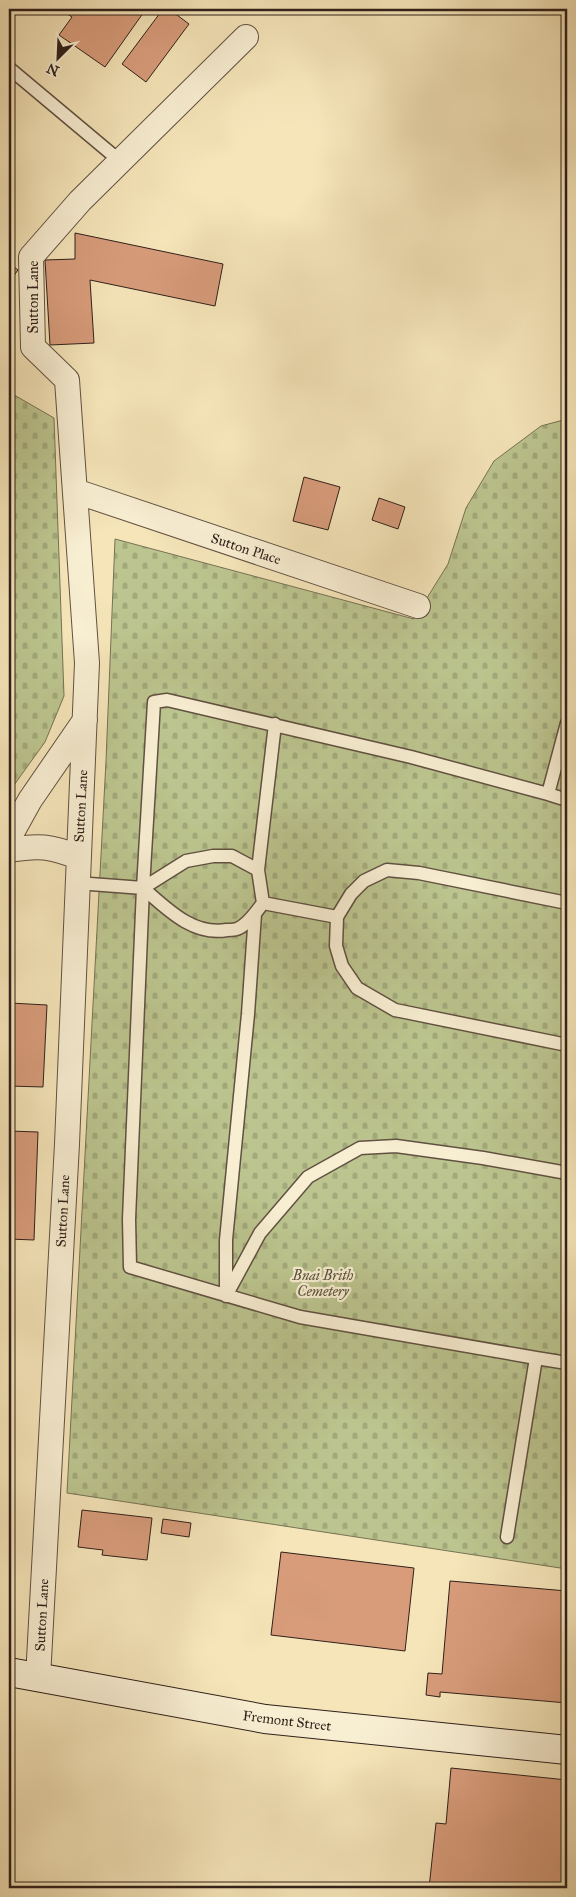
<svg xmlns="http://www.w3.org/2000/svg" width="576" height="1897" viewBox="0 0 576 1897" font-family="'IM FELL Great Primer',serif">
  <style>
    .cemetery { fill: url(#cemetery-stones); stroke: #767254 }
    .building { fill: #d89c7b; stroke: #30201a }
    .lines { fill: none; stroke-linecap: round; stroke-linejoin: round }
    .lane-casing { stroke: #615142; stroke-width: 15 }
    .street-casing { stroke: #615142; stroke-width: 26 }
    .secondary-casing { stroke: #30201a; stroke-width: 30 }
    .lane { stroke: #f8eed2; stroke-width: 12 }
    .street { stroke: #f8eed2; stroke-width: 24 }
    .secondary { stroke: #f8eed2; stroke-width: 28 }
    .labels { text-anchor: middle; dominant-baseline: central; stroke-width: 4.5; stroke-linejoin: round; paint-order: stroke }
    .street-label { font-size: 14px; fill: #30201a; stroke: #f8eed2 }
    .park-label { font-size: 14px; font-style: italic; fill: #5a523d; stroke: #f8eed2 }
  </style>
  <defs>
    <pattern id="cemetery-stones" width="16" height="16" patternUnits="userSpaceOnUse" patternTransform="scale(1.25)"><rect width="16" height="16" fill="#bcc58f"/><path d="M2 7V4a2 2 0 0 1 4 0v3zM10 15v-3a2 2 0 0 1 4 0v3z" fill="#a2a97b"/></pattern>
  </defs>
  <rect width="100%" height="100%" fill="#f5e5b9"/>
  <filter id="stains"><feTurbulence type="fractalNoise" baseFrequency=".004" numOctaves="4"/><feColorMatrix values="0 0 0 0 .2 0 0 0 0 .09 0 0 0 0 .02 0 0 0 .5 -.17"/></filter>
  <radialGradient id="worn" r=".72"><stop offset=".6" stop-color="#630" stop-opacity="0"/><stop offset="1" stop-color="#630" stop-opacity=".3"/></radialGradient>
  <path class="cemetery" d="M9,392l45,26 10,278 -19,46 -36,50z
    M567,419v1150l-500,-76 39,-732 9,-222 299,80 34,-55 18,-56 28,-47 47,-35z"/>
  <path class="building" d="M60,9h86l-41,58 -46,-32 13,-18z
    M163,9h6l20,15 -43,58 -24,-18z
    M75,233l148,31 -8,42 -125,-26 4,63 -44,2 -5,-85 30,-1z
    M9,263l9,7 -9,12z
    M304,477l36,10 -12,43 -35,-9z
    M379,498l26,9 -7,22 -26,-9z
    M10,1003l37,2 -4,82 -34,-1z
    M9,1131l29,1 -4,108 -25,-1z
    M82,1510l70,8 -5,42 -45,-5 1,-5 -25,-3z
    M163,1519l28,4 -2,14 -28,-4z
    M281,1552l133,16 -9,83 -134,-16z
    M450,1581l117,10v112l-127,-11v5l-14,-2 2,-22 14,1z
    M451,1768l116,12v108h-138l7,-65 10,1z"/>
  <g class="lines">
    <defs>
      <path id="lane" d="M9,68l111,93
        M567,723l-19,71 19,6
        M258,870l17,-146
        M77,883l66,5 -14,331 1,48 170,50 236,41
        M143,888l43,-27 27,-5h19l26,14 5,33c-6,8 -15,21 -24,25 -3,2 -8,2 -12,2 -34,6 -60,-21 -84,-42l11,-186 13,-2 244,57 137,37
        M263,903l74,14
        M567,903l-148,-30 -32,-3 -23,11 -13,13 -14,23 -1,29 6,20 15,22 38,22 172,35
        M255,914l-7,100 -22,226v56l34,-63 48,-56 52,-29 36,-2 87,12 84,15
        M507,1537l29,-179 31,5"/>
      <path id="street" d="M75,491l343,115
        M9,838l21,-38 55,-80
        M9,850c30,-5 41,-4 69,7
        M38,1678l29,-534 20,-481 -20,-283 -34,-33 -2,-90 49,-56 166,-164"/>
      <path id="secondary" d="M9,1672l256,47 302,31"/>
    </defs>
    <use href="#lane" class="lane-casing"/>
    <use href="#street" class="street-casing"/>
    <use href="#secondary" class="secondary-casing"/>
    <use href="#lane" class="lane"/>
    <use href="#street" class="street"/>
    <use href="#secondary" class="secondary"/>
  </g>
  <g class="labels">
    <g class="street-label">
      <text transform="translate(33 297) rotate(-90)">Sutton Lane</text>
      <text transform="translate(246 549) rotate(18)">Sutton Place</text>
      <text transform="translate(81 806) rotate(-87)">Sutton Lane</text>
      <text transform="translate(63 1211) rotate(-87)">Sutton Lane</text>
      <text transform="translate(42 1615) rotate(-87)">Sutton Lane</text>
      <text transform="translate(287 1721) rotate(7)">Fremont Street</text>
    </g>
    <g class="park-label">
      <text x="323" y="1275">Bnai Brith<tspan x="323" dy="16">Cemetery</tspan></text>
    </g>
  </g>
  <rect width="576" height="1897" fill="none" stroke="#f5e5b9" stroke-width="30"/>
  <rect x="10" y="10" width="556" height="1877" fill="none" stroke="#30201a" stroke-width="2.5"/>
  <rect x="15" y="15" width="546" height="1867" fill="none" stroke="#30201a"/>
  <g transform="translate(58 58) rotate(204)" stroke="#f8eed2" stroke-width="4" paint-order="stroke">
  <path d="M0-4L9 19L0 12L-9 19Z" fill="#30201a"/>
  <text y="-8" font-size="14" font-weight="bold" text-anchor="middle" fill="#30201a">N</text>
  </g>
  <rect width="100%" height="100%" filter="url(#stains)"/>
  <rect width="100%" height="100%" fill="url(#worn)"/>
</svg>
